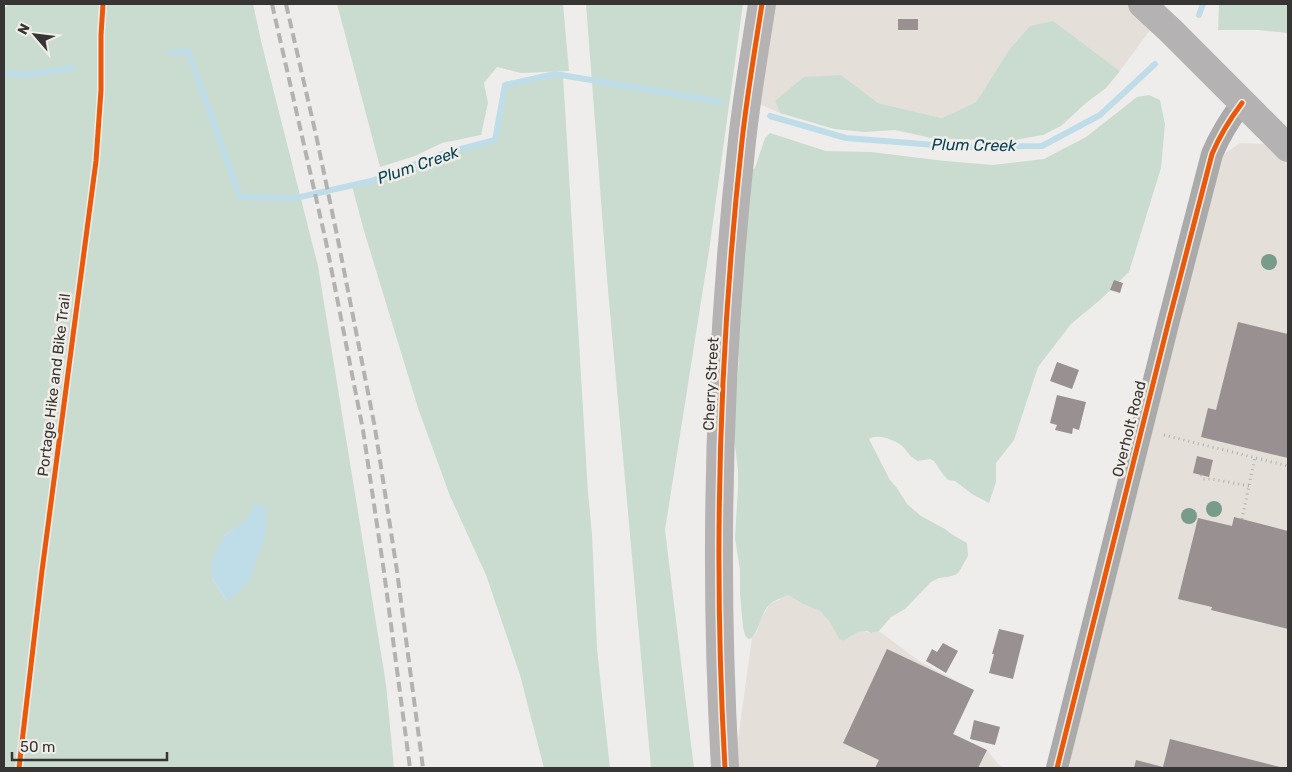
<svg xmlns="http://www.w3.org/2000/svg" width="1292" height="772" viewBox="0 0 1292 772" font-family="Rubik,sans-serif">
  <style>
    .built { fill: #e4dfd8 }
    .green { fill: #cadcd0; fill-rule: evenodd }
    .water { fill: #bfdde9 }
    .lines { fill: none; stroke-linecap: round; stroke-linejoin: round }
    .stream { stroke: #bfdde9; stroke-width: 6 }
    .building { fill: #989091 }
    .path { stroke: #b2b1af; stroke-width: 3; stroke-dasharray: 1 4; stroke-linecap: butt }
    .street { stroke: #abaaaa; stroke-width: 22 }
    .secondary { stroke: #b4b2b2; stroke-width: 28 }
    .rail { stroke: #b4b2b1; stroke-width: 4; stroke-dasharray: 10 5; stroke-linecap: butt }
    .cycleway-casing { stroke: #f1eee9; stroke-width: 8 }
    .cycleway { stroke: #e8590c; stroke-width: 5 }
    .tree { fill: #789b8a }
    .labels { text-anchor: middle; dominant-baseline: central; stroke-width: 5; stroke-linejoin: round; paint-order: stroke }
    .street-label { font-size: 15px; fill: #373534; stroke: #f1eee9 }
    .water-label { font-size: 16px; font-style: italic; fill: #044357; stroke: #f1eee9 }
  </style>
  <rect width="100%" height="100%" fill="#efedeb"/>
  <path class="built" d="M773,4h355l25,22 -33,45 -31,-23 -80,2 -33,52 -34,16 -64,-15 -37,-28 -66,26 5,12 -21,-9z
    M1240,143l30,1 18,19v605h-231l139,-552 28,-62z
    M788,595l15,9 17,7 9,10 10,18 4,2 11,-8 8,-2 9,2 8,-2 40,30 55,29 -20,44 33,16 12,15 6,3h-271l18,-130 5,-6 4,-13 9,-15z"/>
  <path class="green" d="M9,4h244l9,41 56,221 68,418 8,84h-390v-759zM255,503l-27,99 -16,-23 12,-43 23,-16z
    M337,4h226l6,67 -48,2 -24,-6 -13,16 4,20 -7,32 -39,8 -27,13 -35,11z
    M586,4h157l-34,247 -44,279 29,238h-43l-44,-489z
    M1219,4h69v29l-30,-3h-40z
    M1053,21l67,50 -14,17 -20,15 -25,23 -18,9 -34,6 -78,-3 -36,-8 -31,2 -30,-3 -54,-16 -5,-12 29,-24 37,-2 37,28 64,15 34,-16 33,-52 21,-24z
    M555,74l8,1 25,417 4,42 5,115 13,119h-66l-24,-93 -34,-100 -36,-79 -32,-88 -54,-177 -12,-45 19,-5 71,-27 53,-14 10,-55z
    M1149,95l11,5 5,24 -4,44 -32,104 -29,28 -29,24 -33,43 -24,73 -18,23v19l-7,21 -17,-9 -17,-13 -7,-1 -6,-7 -8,-12 -4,-2 -12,2c-8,-4 -10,-9 -15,-14 -7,-7 -25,-14 -34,-8l21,41 7,8 10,16 14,12 24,13 8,6 14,8 1,13 -9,16 -4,3 -8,2 -8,1 -8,4 -26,27 -14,8 -12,14 -8,2 -4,-2 -9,1 -15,9 -4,-2 -10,-18 -9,-10 -17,-7 -15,-9c-5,3 -15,5 -19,10 -8,9 -9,23 -17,33l-4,1 -3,-4 -2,-8 -3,-33v-24l-5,-32 3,-50v-17l-4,-35 1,-37 4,-37 -1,-28 13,-164 4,-2 10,-30 5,-5 56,18 45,1 74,9 48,4 51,-6 42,-22 51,-40z"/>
  <path class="water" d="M255,503l12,6 -2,27 -16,45 -21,21 -16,-23v-20l12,-23 22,-16z"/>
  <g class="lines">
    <path class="stream" d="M1199,15l4,-11
      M171,53l17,-2 52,146 56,1 75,-17 71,-27 53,-14 10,-55 50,-11 156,26 9,2
      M4,73l19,2 50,-7
      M770,116l76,22 115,9 81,-1 58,-31 55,-51"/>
  </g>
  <path class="building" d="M898,19h20v11h-20z
    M1114,280l9,3 -3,10 -10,-3z
    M1238,322l50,12v124l-87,-21 7,-29 8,2z
    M1057,362l22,8 -7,19 -22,-8z
    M1057,395l29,7 -7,28 -6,-2 -1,6 -17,-4 2,-5 -7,-2z
    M1197,456l16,4 -4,17 -16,-4z
    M1234,517l54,14v98l-77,-19 1,-3 -34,-8 20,-81 34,8z
    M999,629l25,6 -11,44 -24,-6 5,-19h-2z
    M943,643l15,8 -12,22 -20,-12 6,-12 5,3z
    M887,649l87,41 -21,44 34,16 -9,18h-103l4,-8 -36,-17z
    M974,720l26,7 -5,18 -25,-6z
    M1170,739l114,29h-150l2,-8 27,7z"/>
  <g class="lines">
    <path class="path" d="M1164,435l124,31
      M1201,475l2,4h9l37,7
      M1242,519l13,-62"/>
    <path class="street" d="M1057,768l111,-444 44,-170c8,-19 18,-35 30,-51"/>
    <path class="secondary" d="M1142,4l28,26 118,118
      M725,768c-12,-209 -6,-419 17,-627 5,-46 13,-92 20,-137"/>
    <path class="rail" d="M272,4l54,238 37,188 21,142 26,196
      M286,4l30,131 22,105 37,188 22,143 26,197"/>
    <defs>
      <path id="cycleway" d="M19,768l23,-197 54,-410 5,-71v-55l2,-31
        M725,768c-12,-209 -6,-419 17,-627 5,-46 13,-92 20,-137
        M1057,768l111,-444 44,-170c8,-19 18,-35 30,-51"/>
    </defs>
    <use href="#cycleway" class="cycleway-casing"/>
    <use href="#cycleway" class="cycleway"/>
  </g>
  <g class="tree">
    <circle cx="1269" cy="262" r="8"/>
    <circle cx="1214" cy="509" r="8"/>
    <circle cx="1189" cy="516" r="8"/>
  </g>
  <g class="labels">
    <g class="street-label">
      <text transform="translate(711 384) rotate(-87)">Cherry Street</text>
      <text transform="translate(54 385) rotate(-83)">Portage Hike and Bike Trail</text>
      <text transform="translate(1129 429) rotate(-76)">Overholt Road</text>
    </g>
    <g class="water-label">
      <text transform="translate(974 145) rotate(1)">Plum Creek</text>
      <text transform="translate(418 165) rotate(-19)">Plum Creek</text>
    </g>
  </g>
  <rect width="1292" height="772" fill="none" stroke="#373534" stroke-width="10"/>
  <g transform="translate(35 35) rotate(298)" stroke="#f1eee9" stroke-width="4" paint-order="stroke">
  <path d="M0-4L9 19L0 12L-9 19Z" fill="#373534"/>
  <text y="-8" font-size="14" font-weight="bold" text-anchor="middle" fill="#373534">N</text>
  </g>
  <path d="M12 752v8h155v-8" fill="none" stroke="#373534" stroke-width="2.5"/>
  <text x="20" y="752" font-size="15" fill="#373534" stroke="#f1eee9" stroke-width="4" paint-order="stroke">50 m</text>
</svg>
